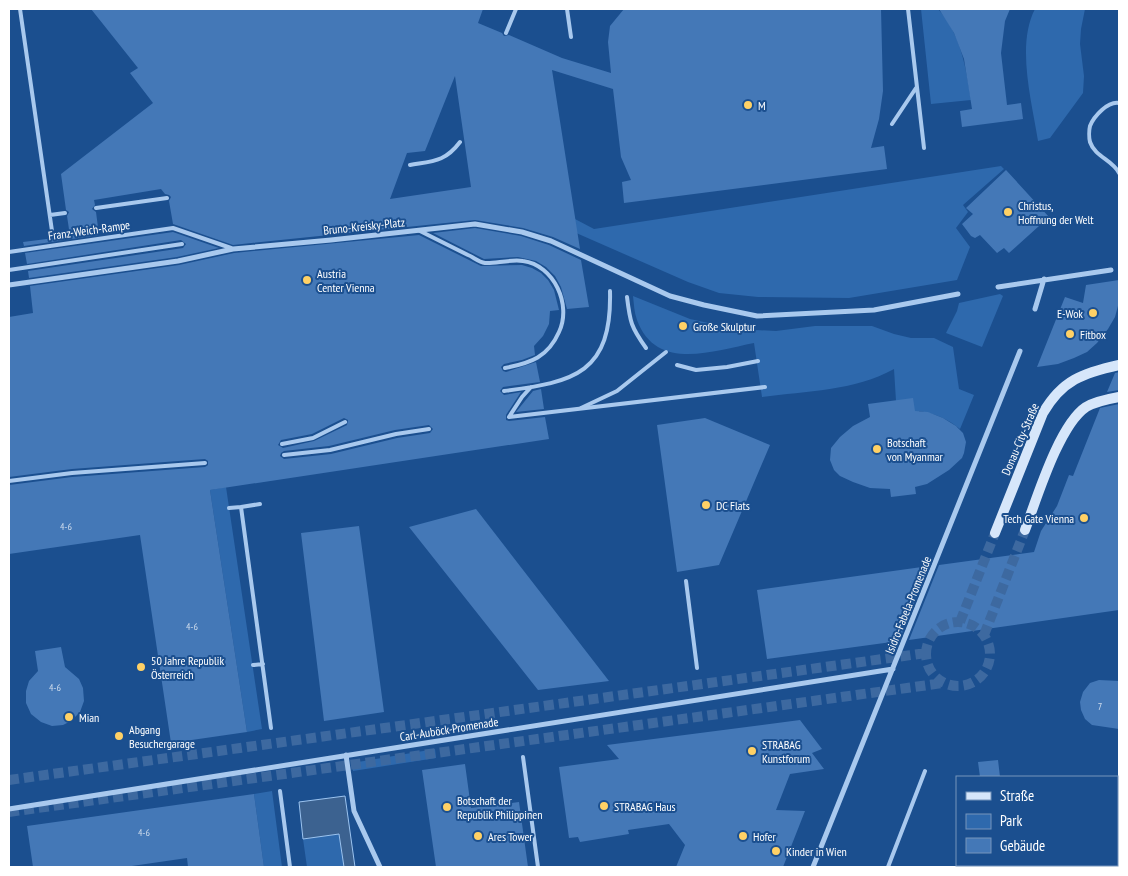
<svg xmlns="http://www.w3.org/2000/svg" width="1128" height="876" viewBox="0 0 1128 876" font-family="'PT Sans Narrow',sans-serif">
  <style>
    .green { fill: #2e69ad }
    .water { fill: #3c6290; stroke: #9cc4f0 }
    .building { fill: #4478b7; fill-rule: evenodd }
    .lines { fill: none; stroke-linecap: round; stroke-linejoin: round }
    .secondary-tunnel { stroke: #3d69a0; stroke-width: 10; stroke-dasharray: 10 5; stroke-linecap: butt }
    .lane { stroke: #a9c9ee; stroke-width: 4 }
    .street { stroke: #a9c9ee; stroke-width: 5 }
    .secondary { stroke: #d6e6fa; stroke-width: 10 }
    .lane-bridge { stroke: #a9c9ee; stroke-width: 4 }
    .poi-dot { fill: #ffd166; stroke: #1b4f8f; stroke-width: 2 }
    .labels { text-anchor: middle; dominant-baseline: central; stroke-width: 4; stroke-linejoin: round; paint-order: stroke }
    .number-label { font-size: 10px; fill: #d0dded }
    .poi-label { font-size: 12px; fill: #fff; stroke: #1b4f8f; text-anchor: start }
    .street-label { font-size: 12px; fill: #fff; stroke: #1b4f8f }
  </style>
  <rect width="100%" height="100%" fill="#1b4f8f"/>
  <path class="green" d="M921,9h17c23,25 28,59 33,91l-40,4z
    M1035,9h50l-4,20 -1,15 4,32 -1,17 -33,45 -12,3c-6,-39 -22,-96 -3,-132z
    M1001,166l3,3 -41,36 5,7 -12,16 14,19 -13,33 -108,18 -91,-1 -39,-4 -31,-11 -130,-57 17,-6 19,10z
    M1000,294l3,2 -21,51 -36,-14 11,-22 2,-8z
    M633,296l57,23 46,10 40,2 39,-5h57l22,8 17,4h23l19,9 6,42 15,6 -14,34c-12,-10 -26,-16 -41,-18l1,9 -24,-19 -2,-32c-39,22 -88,22 -132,28l-8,-54c-41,8 -98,29 -117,-23 -3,-8 -3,-16 -4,-24z
    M226,487l36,242 -15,3 -37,-242z
    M435,749l1,9 -83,13 -1,-8z
    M272,791l10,76h-18l-10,-73z
    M339,834l5,33h-37l-4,-28z"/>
  <path class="water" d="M345,796l10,71h-11l-5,-33 -36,5 -4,-37z"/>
  <path class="building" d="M91,9h392l-5,14 24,10 2,3 5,-1 53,23 49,15 -3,-31 2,-16 14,-17h257l2,82 -4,28 -8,29 13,-2 3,23 -263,34 -2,-21 9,-2 -10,-23 -8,-68 -61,-19 28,179 -27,-12 -30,-9 -48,-8 -242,25 -60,-21 -4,-23 2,-4 -2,-2 -4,-1 -4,-5 -67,11 1,5 -3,4 4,3 3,23 -75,11 -1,-4 47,-6 -3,-20 2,-4 -3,-2 -5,-36 92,-71 -23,-30 8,-5zM455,76l16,111 -81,12 17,-46 18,-2z
    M939,9h71l-5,12 -4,32 6,52 14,-2 2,16 -61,8 -2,-16 12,-2 -8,-50 -10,-26z
    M1006,170l43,47 -40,36 -5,-5 -7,5 -17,-18 -5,3 -4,-2 -9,-12 11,-10 -7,-6z
    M475,228l46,8 28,9 32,15 8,47 -22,2 -6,-22 -6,-11 -9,-9 -10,-6 -18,-4 -34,2 -51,-26z
    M173,232l46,16 -42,9 -148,21 -1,-7 155,-23 3,-4 -5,-4 -154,24 -2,-11z
    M419,235l62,31 41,-1 10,3 9,5 7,7 6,10 5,20 -9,1 -1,13 -6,12 -9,10 1,9 -13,5 -18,4 -3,3 2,4 3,1 30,-10 4,20 -37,5 -3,4 4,4 17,-3 -15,23v5l3,1 36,-4 4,22 -339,51 37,242 -76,11 -31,-208 -131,19v-69l63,-8 133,-10 3,-2v-4l-3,-2 -133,10 -63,8v-160l24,-4 -3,-27 149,-21 55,-12zM344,418l4,2 -1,5 -33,16 -31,7 -5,-3 3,-5 31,-6zM429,425l4,4 -3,4 -33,5 -66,16 -47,5 -4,-3 1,-3 3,-2 45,-5 66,-16z
    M1119,280v22l-4,15 -7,12 -11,14 -10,9 -13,6 -16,6 -21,3 28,-70 18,6 3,-18z
    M1119,372v18l-12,2 8,-19z
    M541,389l3,20 -28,3 17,-21z
    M913,398l2,13 13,1 15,6 13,8 7,7 3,9 -2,11 -2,5 -13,12 -22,14 -12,3 1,7 -25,3 -1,-8 -20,-1 -17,-6 -13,-6 -6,-6 -4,-10 1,-12 9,-11 13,-11 17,-9 -2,-13z
    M1119,404v206l-210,30 30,-75 95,-13 7,-21 16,-25 12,-31 4,1 27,-68z
    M705,418l65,27 -51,120 -42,7 -20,-147z
    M476,509l133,172 -71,9 -129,-163z
    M359,526l25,186 -60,9 -23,-188z
    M929,566l-30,75 -132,18 -10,-69z
    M61,647l4,20 14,12 4,9 1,13 -4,11 -9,9 -8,4 -11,1 -11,-4 -10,-8 -5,-11v-12l3,-10 9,-10 -3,-20z
    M1099,680l20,1v48l-27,-4 -7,-6 -4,-9 -1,-8 3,-10 7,-9z
    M800,720l22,29 -10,4 12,16 -34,5 -14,36 29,1 -22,56h-107l9,-22 -16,-21 -41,6 1,4 -49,8 -2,-5 -9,1 -10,-71 60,-8 -12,-14z
    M998,760l2,17h-20l-2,-15z
    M465,764l6,44 48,-6 9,65h-92l-14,-97z
    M254,794l10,73h-76l-1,-9 -62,9h-92l-6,-41z"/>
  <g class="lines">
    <path class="secondary-tunnel" d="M960,622l35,-89
      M926 654a32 32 0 1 1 64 0a32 32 0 1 1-64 0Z
      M984,635l41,-105
      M9,780l917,-127
      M9,812l934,-129"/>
    <path class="lane" d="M20,9l32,222
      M567,9l4,28
      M908,9l16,139
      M506,33l10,-24
      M1119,103c-11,-2 -25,13 -29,23 -1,4 -1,12 0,16 5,15 23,18 29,31
      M892,124l24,-36
      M410,165c23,-4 35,-3 50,-23
      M96,208l71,-10
      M50,215l15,-2
      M420,231c16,8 32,16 48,24 5,2 11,7 17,8 9,1 25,-4 38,-2 31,4 49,44 36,71 -11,25 -28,31 -54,36
      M9,252l164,-24 58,20
      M9,270l173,-26
      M627,297c3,25 4,30 19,51
      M677,365l19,5 31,-3 31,-6
      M504,391c71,-9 108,-18 106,-100
      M509,417l256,-30
      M509,417l13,-20 9,-10
      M282,444l31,-6 32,-16
      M284,455l46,-5 66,-16 33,-5
      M9,481l63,-8 133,-10
      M241,507l19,-3
      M229,508l12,-1 30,221
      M686,581l11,87
      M253,665l10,-1
      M523,757l15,110
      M280,791l10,76
      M888,867l37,-96"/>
    <path class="street" d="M9,285l169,-24 55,-12 98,-9 144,-16 47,8 29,9 119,55 34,9 53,11 117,-6 84,-16
      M998,287l113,-17
      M1035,309l9,-30
      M346,755l8,56 26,56
      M9,809l884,-140
      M813,867l207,-516"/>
    <path class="secondary" d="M1025,530c12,-32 34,-105 61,-123 10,-6 22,-8 33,-10
      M995,533l48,-120c19,-33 40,-40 76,-48"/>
    <path class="lane-bridge" d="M581,408l36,-17 49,-39"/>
  </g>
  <g class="poi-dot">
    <circle cx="748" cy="105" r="5"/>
    <circle cx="1008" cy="212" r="5"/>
    <circle cx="307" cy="280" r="5"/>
    <circle cx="1093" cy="313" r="5"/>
    <circle cx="683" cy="326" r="5"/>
    <circle cx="1070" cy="334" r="5"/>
    <circle cx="877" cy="449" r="5"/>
    <circle cx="706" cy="505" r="5"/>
    <circle cx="1084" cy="518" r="5"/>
    <circle cx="141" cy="667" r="5"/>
    <circle cx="69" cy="717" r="5"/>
    <circle cx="119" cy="736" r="5"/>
    <circle cx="752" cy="751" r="5"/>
    <circle cx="604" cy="806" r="5"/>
    <circle cx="447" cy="807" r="5"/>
    <circle cx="478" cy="836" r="5"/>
    <circle cx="743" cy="836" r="5"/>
    <circle cx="776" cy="851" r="5"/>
  </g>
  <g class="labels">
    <g class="number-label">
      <text x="66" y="526">4-6</text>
      <text x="192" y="626">4-6</text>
      <text x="55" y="687">4-6</text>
      <text x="1100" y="706">7</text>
      <text x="144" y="832">4-6</text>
    </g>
    <g class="poi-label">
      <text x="758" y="105">M</text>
      <text x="1018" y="205">Christus,<tspan x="1018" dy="14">Hoffnung der Welt</tspan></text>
      <text x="317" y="273">Austria<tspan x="317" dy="14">Center Vienna</tspan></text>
      <text x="1083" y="313" text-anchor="end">E-Wok</text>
      <text x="693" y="326">Große Skulptur</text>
      <text x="1080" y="334">Fitbox</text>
      <text x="887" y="442">Botschaft<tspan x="887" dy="14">von Myanmar</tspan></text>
      <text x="716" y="505">DC Flats</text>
      <text x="1074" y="518" text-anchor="end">Tech Gate Vienna</text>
      <text x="151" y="660">50 Jahre Republik<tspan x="151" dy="14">Österreich</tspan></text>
      <text x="79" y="717">Mian</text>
      <text x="129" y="729">Abgang<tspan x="129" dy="14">Besuchergarage</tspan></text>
      <text x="762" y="744">STRABAG<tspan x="762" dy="14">Kunstforum</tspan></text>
      <text x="457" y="800">Botschaft der<tspan x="457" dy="14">Republik Philippinen</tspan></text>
      <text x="614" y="806">STRABAG Haus</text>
      <text x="488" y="836">Ares Tower</text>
      <text x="753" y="836">Hofer</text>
      <text x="786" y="851">Kinder in Wien</text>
    </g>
    <g class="street-label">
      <text transform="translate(364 226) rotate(-6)">Bruno-Kreisky-Platz</text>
      <text transform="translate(89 230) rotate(-8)">Franz-Weich-Rampe</text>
      <text transform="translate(1020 439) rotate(-67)">Donau-City-Straße</text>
      <text transform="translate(908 605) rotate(-68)">Isidro-Fabela-Promenade</text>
      <text transform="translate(449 729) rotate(-9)">Carl-Auböck-Promenade</text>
    </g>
  </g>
  <rect width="1128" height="876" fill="none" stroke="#ffffff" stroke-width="20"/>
  <rect x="956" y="776" width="162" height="90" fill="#1b4f8f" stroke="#7695bc"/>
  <rect x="966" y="792" width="25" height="8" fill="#d6e6fa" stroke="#7695bc"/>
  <text x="1000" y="801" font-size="15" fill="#ffffff">Straße</text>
  <rect x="966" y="814" width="25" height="15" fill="#2e69ad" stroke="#7695bc"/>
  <text x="1000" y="826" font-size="15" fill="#ffffff">Park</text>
  <rect x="966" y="838" width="25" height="15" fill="#4478b7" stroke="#7695bc"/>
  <text x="1000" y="851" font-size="15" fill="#ffffff">Gebäude</text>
</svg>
